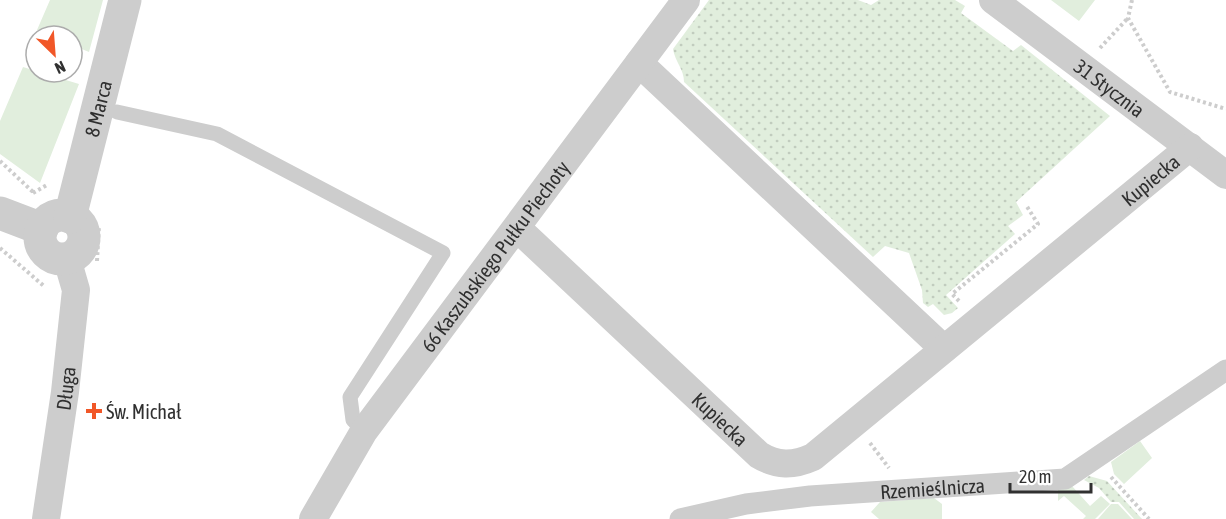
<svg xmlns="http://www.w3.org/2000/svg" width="1226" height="519" viewBox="0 0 1226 519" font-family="'Asap Condensed',sans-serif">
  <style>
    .grass { fill: url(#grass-dots) }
    .garden { fill: #e1eedd }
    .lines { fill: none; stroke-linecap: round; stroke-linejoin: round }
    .path { stroke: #cdcdcd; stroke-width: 4; stroke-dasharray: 3 3; stroke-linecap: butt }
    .service { stroke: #cdcdcd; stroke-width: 15 }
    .pedestrian { stroke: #cdcdcd; stroke-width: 21 }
    .minor { stroke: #cdcdcd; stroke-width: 28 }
    .tertiary { stroke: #cdcdcd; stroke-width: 33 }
    .poi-dot { fill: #f15728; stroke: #fff; stroke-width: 2 }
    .labels { text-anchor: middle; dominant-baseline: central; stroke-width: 6; stroke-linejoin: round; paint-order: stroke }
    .street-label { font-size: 20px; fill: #303030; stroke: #fff }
    .poi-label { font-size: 20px; fill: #303030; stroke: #fff; text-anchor: start }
  </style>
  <defs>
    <pattern id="grass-dots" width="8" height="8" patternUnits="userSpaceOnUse" patternTransform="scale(1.5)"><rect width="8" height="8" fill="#e1eedd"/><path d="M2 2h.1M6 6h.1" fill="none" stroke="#c1ccbe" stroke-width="1.8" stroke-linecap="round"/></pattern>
  </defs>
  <rect width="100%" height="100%" fill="#fff"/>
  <path class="grass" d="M709,0h149l13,5 8,-5h76l10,6 -4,7 52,38 8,-6 89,71 -94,86 7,13 -15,11 7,8 -69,61 12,13 -6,5 -8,2 -11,-11 -5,3 -5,-4 -1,-13 -13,-37 -24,-7 -12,11 -189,-175c0,-13 -9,-20 -11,-33z
    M1089,476l18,5 35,38h-8l-15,-17h-8l-12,-14 -15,-8z"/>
  <path class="garden" d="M50,0h53l-14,52 -17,-7v-9h-21l-14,-6z
    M1051,0h44l-16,21z
    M23,67l56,17 -39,99 -40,-29v-33z
    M1140,441l12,17 -28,26 -10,-10 -3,-12z
    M1072,486l18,20 11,-10 9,8 -15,15h-12l3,-3 -22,-20 -6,5v-12z
    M934,498l8,6v15h-63l-8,-7 9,-10z
    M1111,504h7l14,15h-34z"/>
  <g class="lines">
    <path class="path" d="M1132,0l-4,18 42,74 56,17
      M1100,48l28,-30
      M0,161l33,31
      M33,193l14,-8
      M0,248l45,39
      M97,261l2,-35
      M959,301l-7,-7 86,-70 -12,-19
      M870,443l19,25
      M1111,477l38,42"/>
    <path class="service" d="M117,112l100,22 226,119 -93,144 3,23 11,11"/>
    <path class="pedestrian" id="s1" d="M680,519l66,-15 64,-8 255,-17 161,-109"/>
    <g class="minor">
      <path id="s2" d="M993,0l233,175"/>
      <path d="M639,63l305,286"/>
      <path id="s3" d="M517,228l242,227c18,11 34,11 54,2l377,-310"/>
      <path id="s4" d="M46,519l19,-127 11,-102 -9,-31"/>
      <path id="s5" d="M313,519l51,-88 322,-431"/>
    </g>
    <g class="tertiary">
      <path d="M0,213l42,16"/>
      <circle cx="62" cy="237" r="22"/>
      <path id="s6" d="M70,217l55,-217"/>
    </g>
  </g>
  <path class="poi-dot" d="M91 402h6v6h6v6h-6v6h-6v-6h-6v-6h6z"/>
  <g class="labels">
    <g class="street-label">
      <text stroke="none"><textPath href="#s2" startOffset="146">31 Stycznia</textPath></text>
      <text stroke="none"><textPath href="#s6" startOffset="112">8 Marca</textPath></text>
      <text stroke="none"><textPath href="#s3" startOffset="825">Kupiecka</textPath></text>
      <text stroke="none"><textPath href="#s5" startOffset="320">66 Kaszubskiego Pułku Piechoty</textPath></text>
      <text stroke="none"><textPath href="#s4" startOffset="132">Długa</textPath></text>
      <text stroke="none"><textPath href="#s3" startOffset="279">Kupiecka</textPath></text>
      <text stroke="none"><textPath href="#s1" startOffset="255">Rzemieślnicza</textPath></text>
    </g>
    <g class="poi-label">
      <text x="106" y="411">Św. Michał</text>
    </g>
  </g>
  <g transform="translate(54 54) rotate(155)"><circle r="28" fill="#ffffff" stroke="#acacac" stroke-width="1.5"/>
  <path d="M0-4.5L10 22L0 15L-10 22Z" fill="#f15728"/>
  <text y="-9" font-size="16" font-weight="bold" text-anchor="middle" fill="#303030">N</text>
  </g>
  <path d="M1010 483v9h81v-9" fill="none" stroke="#303030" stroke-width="3"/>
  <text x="1019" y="483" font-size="18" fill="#303030" stroke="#ffffff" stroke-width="4.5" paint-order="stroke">20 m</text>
</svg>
